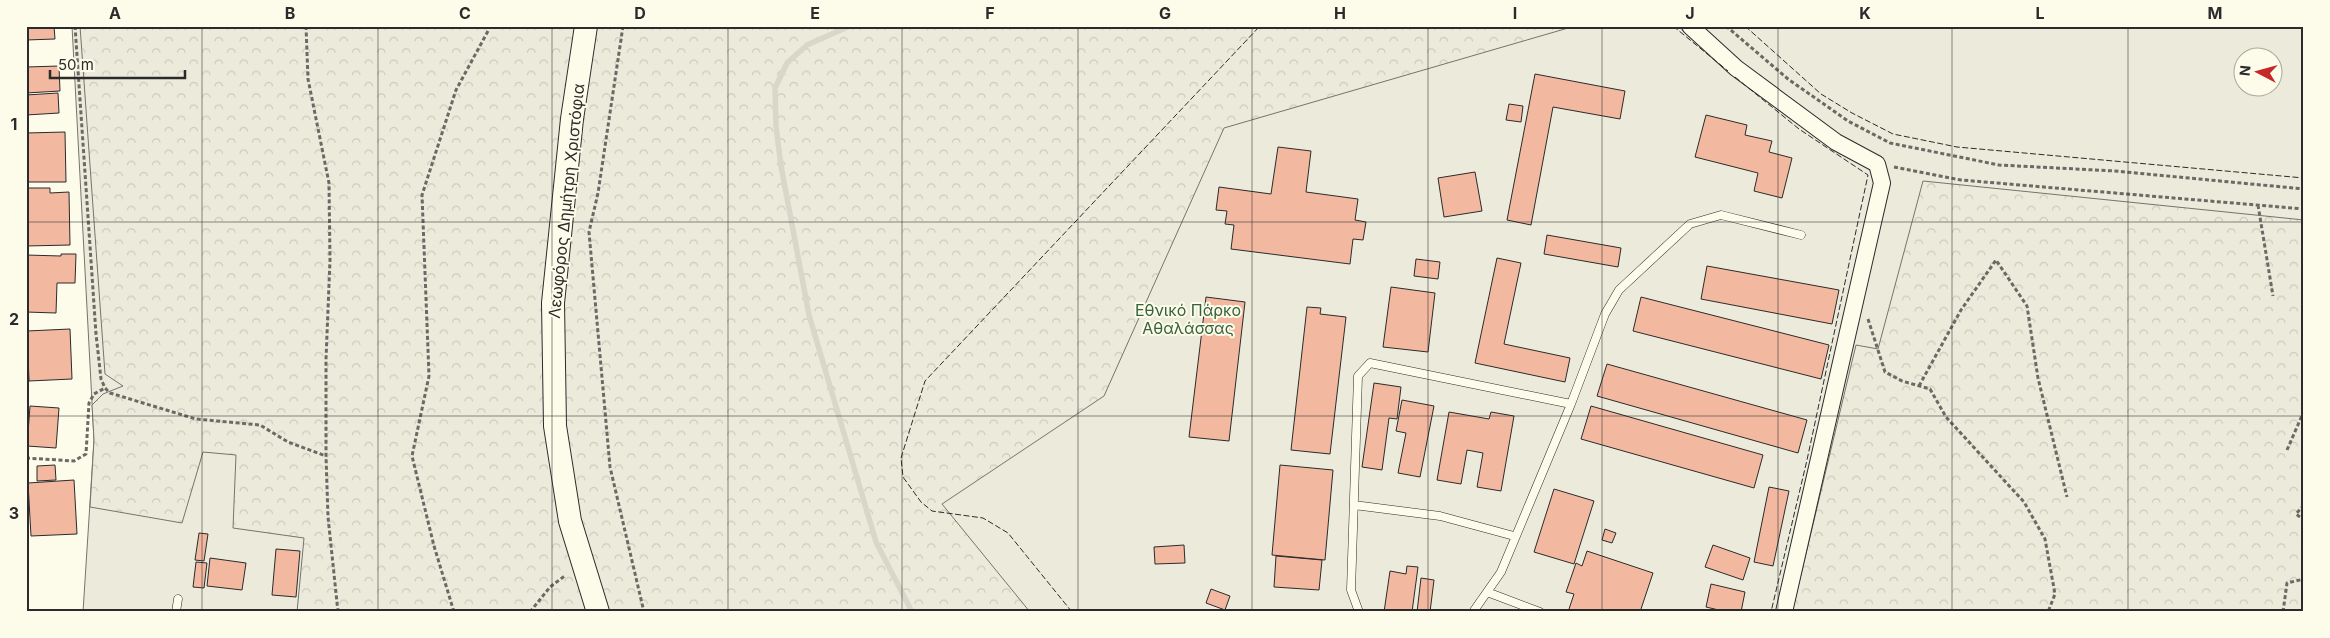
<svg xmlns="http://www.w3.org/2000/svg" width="2330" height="638" viewBox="0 0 2330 638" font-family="Inter,sans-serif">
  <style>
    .green { fill: #ecebdb; stroke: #74746e; fill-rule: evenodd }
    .forest { fill: url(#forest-crowns); stroke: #74746e }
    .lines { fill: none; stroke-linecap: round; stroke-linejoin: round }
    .stream { stroke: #d8d7c9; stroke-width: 5.5 }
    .building { fill: #f2b8a0; stroke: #2b2b2b }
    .lane-casing { stroke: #2b2b2b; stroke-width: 9 }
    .street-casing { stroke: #2b2b2b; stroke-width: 18 }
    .secondary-casing { stroke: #2b2b2b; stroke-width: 24 }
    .path { stroke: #6a6964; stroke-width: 3; stroke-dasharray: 4 2.5; stroke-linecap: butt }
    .lane { stroke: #fdfbea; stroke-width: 8 }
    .street { stroke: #fdfbea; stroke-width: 16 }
    .secondary { stroke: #fdfbea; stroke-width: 22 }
    .fence { stroke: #2b2b2b; stroke-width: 1; stroke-dasharray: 6 2.5; stroke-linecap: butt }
    .grid { fill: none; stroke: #2b2b2b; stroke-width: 1; stroke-opacity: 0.55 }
    .labels { text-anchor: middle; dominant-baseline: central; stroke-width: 4; stroke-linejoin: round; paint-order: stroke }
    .street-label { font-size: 16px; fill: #2b2b2b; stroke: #fdfbea }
    .park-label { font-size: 16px; fill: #34623c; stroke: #fdfbea }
    .neatline { fill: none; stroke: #2b2b2b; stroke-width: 2 }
    .grid-label { font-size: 16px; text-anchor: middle; font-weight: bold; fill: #2b2b2b }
  </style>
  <defs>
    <pattern id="forest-crowns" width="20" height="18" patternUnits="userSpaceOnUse" patternTransform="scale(1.25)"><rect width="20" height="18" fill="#ecebdb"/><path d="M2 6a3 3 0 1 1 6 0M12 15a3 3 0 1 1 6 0" fill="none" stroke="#cbcabc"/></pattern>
  </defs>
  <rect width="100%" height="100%" fill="#fdfbea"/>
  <path class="green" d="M72,26h2232v586h-2221l11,-172zM2242,58h30v30h-30z"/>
  <path class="forest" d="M80,26h1495l-351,102 -120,268 -162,108 88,108h-733l7,-74 -71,-10 3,-73 -33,-3 -21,71 -92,-16 4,-67 -2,-35 11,-11 20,-8 -18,-12z
    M1923,181l381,39v392h-512l64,-267 22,4z"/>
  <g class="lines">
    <path class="stream" d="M850,26l-43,19 -20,18 -12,25 1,38 5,40 28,149 67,227 36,70"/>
  </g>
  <path class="building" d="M26,26h28l1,13 -29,1z
    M59,66l1,25 -34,2v-26z
    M1535,74l90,17 -5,28 -67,-12 -22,118 -24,-5z
    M58,93l1,20 -33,2v-20z
    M1509,104l14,2 -2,16 -15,-2z
    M1706,115l41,10 -2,10 27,6 -3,11 23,6 -10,40 -28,-7 4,-18 -63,-16z
    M65,132l1,50h-40v-49z
    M1278,147l33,4 -5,41 52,7 -3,21 11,2 -3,18 -10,-1 -3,25 -119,-15 3,-24 -9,-1 2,-13 -11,-1 3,-23 52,7z
    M1475,172l7,39 -38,6 -6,-39z
    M26,188h24v5l19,-1 1,53 -44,1z
    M1547,235l74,13 -3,19 -74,-13z
    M61,254h15l-1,29h-18l-1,30 -30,-1v-57l35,1z
    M1497,258l24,5 -17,81 66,14 -5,24 -90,-19z
    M1416,259l24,3 -2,17 -24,-3z
    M1707,266l132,24 -7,34 -131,-25z
    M1391,287l44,6 -7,59 -45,-5z
    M1206,297l39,5 -16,139 -40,-4z
    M1641,297l188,48 -8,34 -188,-48z
    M1307,307l14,1 -1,6 26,3 -16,137 -39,-4z
    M70,329l2,50 -43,2 -2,-50z
    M1607,364l200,56 -9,33 -201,-57z
    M1374,383l27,4 -4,32 -8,-1 -7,52 -20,-3z
    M1402,400l32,6 -14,71 -22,-4 8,-40 -10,-2z
    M30,406l29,2 -3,40 -29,-2z
    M1591,406l172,49 -9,33 -173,-49z
    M1449,412l40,7 2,-7 23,4 -13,75 -24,-4 6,-34 -16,-3 -6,34 -24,-4z
    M55,465l1,15 -19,1v-15z
    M1280,465l53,5 -8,90 -53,-5z
    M74,480l3,54 -46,2 -3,-53z
    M1769,487l20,4 -16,75 -19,-4z
    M1554,489l40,12 -20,63 -40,-12z
    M1605,529l11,4 -4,10 -10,-3z
    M199,533l9,1 -4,27 -9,-1z
    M1184,545l1,18 -30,1 -1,-17z
    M1713,545l37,13 -7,22 -38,-13z
    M276,549l24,2 -4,46 -24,-2z
    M1587,551l66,22 -13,39h-72l6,-18 -8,-2 10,-29 6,3z
    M1276,556l46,4 -3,30 -45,-3z
    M210,558l36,5 -4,27 -35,-4z
    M196,562l11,1 -3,25 -11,-1z
    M1407,566l11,1 -6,45h-28l6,-41 16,3z
    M1421,578l13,2 -4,32h-13z
    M1711,584l34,8 -4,20h-14l-21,-5z
    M1211,589l19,7 -5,14 -19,-7z"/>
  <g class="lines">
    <defs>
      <path id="lane" d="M1354,505l86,11 74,20
        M1487,592l53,20
        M176,612l2,-13
        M1359,612l-8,-22 7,-214 12,-13 201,41
        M1473,612l28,-40 70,-168 34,-90 14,-24 71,-66 31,-9 80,20"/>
      <path id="street" d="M1690,26l46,42 100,74 41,22 5,19 -98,429"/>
      <path id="secondary" d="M586,26l-14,93 -19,184 2,123 15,95 28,91"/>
    </defs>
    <use href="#lane" class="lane-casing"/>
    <use href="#street" class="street-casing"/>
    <use href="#secondary" class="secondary-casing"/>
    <path class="path" d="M75,26l21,308 5,45 4,9 5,5 86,26 64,6 28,17 38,14
      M306,26l2,53 21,104 1,77 -4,99v97l2,61 10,95
      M623,26l-25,167 -9,39 21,235 34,145
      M1726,26l62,53 60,42 42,22 109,22 116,6 189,18
      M1894,167l67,13 343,29
      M2258,205l15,91
      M1868,319l17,53 17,9 28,8 16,28 78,85 21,37 10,55 -7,18
      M1919,386l42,-76 35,-50 31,46 11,72 29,119
      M2287,450l17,-39
      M26,458l48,3 12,-7 3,-51 5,-9 11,-6
      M2304,505l-8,9 8,6
      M454,612l-20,-66 -22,-90 17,-80 -7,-181 34,-105 32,-59 -1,-5
      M530,612l20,-25 16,-12
      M2283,612l4,-29 17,-4"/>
    <use href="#lane" class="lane"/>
    <use href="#street" class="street"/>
    <use href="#secondary" class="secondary"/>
    <path class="fence" d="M1673,26l55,45
      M1745,26l76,68 31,19 41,21 64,13 347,31
      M1735,77l64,52 69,46 -61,285 -36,152
      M1072,612l-64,-79 -25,-15 -51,-7 -11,-9 -18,-25 -2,-19 24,-77 335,-355"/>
  </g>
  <path class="grid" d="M202,26v586M378,26v586M552,26v586M728,26v586M902,26v586M1078,26v586M1252,26v586M1428,26v586M1602,26v586M1778,26v586M1952,26v586M2128,26v586M26,222h2278M26,416h2278"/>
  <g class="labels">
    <g class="street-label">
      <text transform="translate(566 201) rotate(-84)">Λεωφόρος Δημήτρη Χριστόφια</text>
    </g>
    <g class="park-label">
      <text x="1188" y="310">Εθνικό Πάρκο<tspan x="1188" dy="18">Αθαλάσσας</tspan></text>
    </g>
  </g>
  <rect width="2330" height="638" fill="none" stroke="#fdfbea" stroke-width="55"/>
  <g transform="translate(2258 72) rotate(276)"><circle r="24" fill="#fdfbea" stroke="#a9a89e"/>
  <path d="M0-4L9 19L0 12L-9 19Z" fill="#c62828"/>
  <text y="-8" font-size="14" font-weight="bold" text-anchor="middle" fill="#2b2b2b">N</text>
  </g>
  <path d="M50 70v8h135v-8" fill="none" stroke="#2b2b2b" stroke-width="2.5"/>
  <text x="58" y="70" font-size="15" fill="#2b2b2b" stroke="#fdfbea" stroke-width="4" paint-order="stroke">50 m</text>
  <rect x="28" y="28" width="2274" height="582" class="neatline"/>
  <g class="grid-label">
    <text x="115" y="19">A</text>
    <text x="290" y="19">B</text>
    <text x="465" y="19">C</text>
    <text x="640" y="19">D</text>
    <text x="815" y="19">E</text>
    <text x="990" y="19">F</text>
    <text x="1165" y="19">G</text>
    <text x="1340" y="19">H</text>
    <text x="1515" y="19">I</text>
    <text x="1690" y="19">J</text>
    <text x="1865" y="19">K</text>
    <text x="2040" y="19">L</text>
    <text x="2215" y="19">M</text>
    <text x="14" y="130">1</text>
    <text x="14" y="325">2</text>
    <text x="14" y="519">3</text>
  </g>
</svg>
